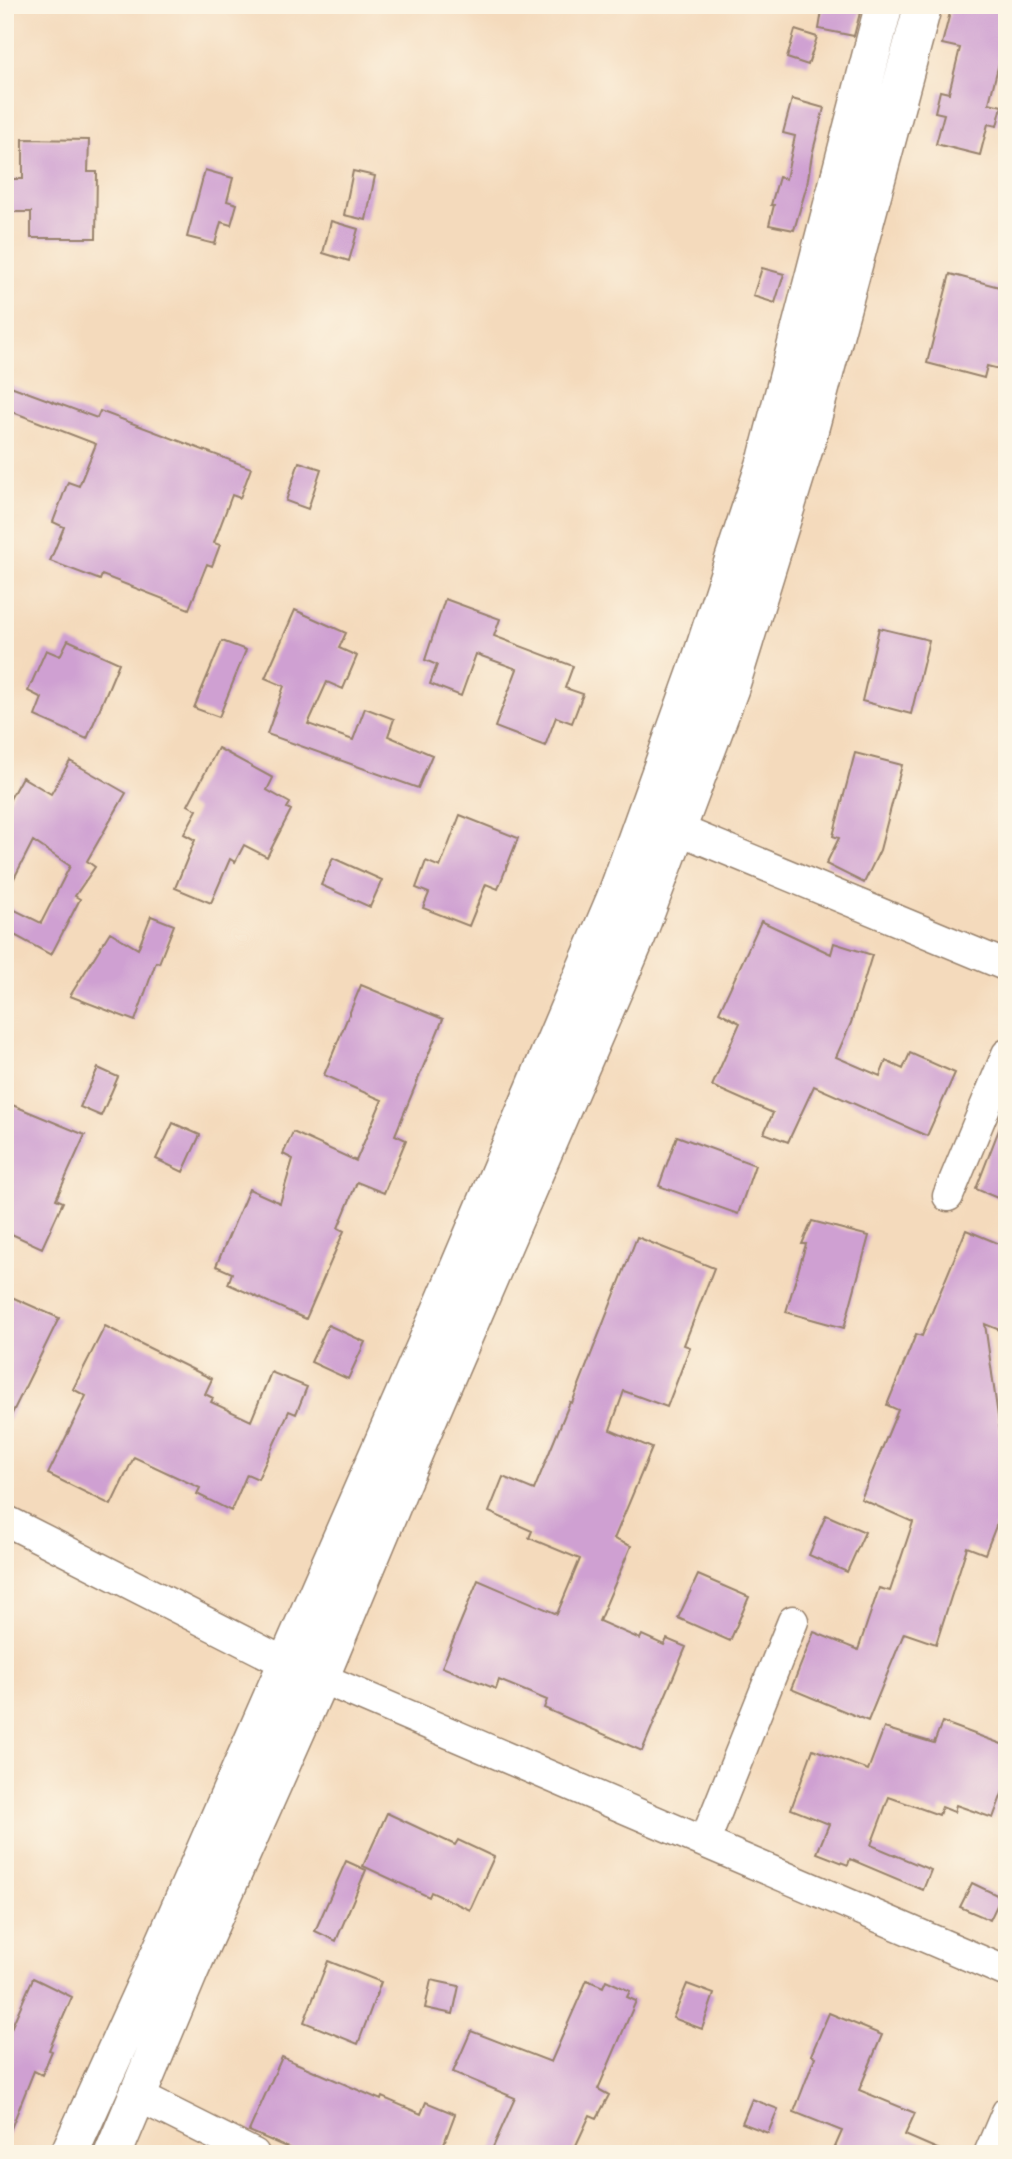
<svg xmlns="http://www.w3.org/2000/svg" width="1012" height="2159" viewBox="0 0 1012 2159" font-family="Alegreya,serif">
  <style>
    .building { fill: #cfa0d2 }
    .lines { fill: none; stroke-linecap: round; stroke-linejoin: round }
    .minor-casing { stroke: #98826d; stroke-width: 33 }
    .tertiary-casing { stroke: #98826d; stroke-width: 40 }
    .minor { stroke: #fff; stroke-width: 30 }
    .tertiary { stroke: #fff; stroke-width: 37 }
  </style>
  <rect width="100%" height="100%" fill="#fcf5e5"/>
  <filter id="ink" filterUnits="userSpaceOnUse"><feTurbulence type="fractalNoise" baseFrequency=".0143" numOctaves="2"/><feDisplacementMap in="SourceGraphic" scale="14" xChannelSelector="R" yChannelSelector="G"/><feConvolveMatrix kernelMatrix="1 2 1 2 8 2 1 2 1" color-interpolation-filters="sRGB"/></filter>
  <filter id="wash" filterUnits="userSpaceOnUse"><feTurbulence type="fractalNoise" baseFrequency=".00686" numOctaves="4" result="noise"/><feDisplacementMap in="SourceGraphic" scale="28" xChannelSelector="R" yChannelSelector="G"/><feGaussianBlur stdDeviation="1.57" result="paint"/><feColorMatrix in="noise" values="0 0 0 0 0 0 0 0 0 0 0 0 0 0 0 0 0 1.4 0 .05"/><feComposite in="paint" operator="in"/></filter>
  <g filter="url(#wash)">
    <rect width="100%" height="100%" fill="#f4dabc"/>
    <g id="blocks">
      <path class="building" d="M823,5h39l-8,31 -35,-7z
        M952,5h55v26l-18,72 13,3 -5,20 -9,-2 -8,31 -44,-11 8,-30 -9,-2 5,-21 9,2 11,-45 -18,-4z
        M795,30l22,7 -9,28 -21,-7z
        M792,99l32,9 -12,47 -5,30 -13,45 -25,-5 5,-20h-3l8,-28 7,2 9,-43 -12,-3z
        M23,139l66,1 -1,32h9l-1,66h-65v-26h-23v-33h15z
        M205,170l28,8 -6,23 10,3 -6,21 -10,-3 -6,22 -28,-7z
        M353,171l22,5 -9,44 -22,-5z
        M331,221l27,8 -9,32 -26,-8z
        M762,268l22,6 -9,29 -22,-7z
        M950,274l57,15v82l-20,-5 -3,12 -57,-15z
        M5,384l92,34 3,-7 151,57 -11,30 -8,-3 -18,48 6,2 -8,21 -5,-2 -18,45 -87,-34 -2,5 -50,-19 14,-34 -11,-5 15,-40 11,4 17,-42 -91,-35z
        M299,462l22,7 -13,40 -22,-8z
        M445,599l55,20 -6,17 79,30 -8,22 18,6 -11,29 -16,-6 -11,29 -50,-19 22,-58 -41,-15 -15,42 -31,-12 7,-19 -12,-5z
        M295,610l51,23 -7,15 18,8 -14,33 -16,-7 -19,42 45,16 12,-32 29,11 -6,17 44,19 -14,33 -151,-54 17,-48 -19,-8z
        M879,628l50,12 -18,74 -49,-13z
        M68,640l51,23 -32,76 -52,-23 7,-18 -14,-7 18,-41 14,6z
        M222,641l24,9 -27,67 -25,-9z
        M218,748l55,30 -6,12 23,13 -3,5 4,2 -24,47 -23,-12 -9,17 -5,-3 -19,44 -36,-15 20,-48 -11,-6 13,-24 -9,-5z
        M855,753l47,12 -22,85 -16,33 -38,-19 13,-26 -6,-2z
        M70,761l56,32 -39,68 8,6 -20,29 5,3 -29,56 -46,-25v-25l36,18 29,-57 -37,-25 -28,55v-88l17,-31 29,17z
        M460,815l58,23 -20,51 -12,-5 -17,42 -46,-18 6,-15 -13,-5 10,-27 14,6z
        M333,858l49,22 -12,27 -49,-22z
        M151,916l23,9 -15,38 -3,-1 -21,59 -65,-25 40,-64 28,17z
        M761,921l70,33 3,-11 38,12 -21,68 -15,34 44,19 6,-15 17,8 7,-16 45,20 -28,63 -113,-50 -26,56 -24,-9 9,-20 -61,-27 28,-63 -21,-11z
        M361,985l82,34 -48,116 11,5 -22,53 -27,-11 -19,46 6,3 -38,88 -78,-35 4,-11 -16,-7 33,-77 31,14 13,-44 -10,-5 10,-22 63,29 26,-61 -58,-25z
        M98,1068l20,9 -17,39 -21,-9z
        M5,1102l80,33 -29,64 7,3 -21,46 -37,-17z
        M1005,1114h2v88l-31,-13z
        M173,1123l27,12 -17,37 -27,-13z
        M677,1136l78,29 -17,49 -79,-28z
        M812,1221l57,15 -25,92 -58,-16 20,-68h-4z
        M966,1230l41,17v86l-22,-9 22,156v18l-22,56 -18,-7 -31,97 -32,-11 -36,88 -77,-32 23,-57 44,18 21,-62 11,3 23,-69 -52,-23 37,-89 -11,-5 29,-71 6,2z
        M637,1237l77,31 -30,77 6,2 -23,60 -43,-16 -14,39 42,18 -38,91 17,7 -32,75 41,18 2,-4 22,10 3,-6 19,8 -44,104 -98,-43 3,-8 -48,-20 -3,9 -54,-22 36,-87 79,34 23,-55 -51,-21 3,-7 -43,-19 14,-35 31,13 36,-88 2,1z
        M5,1294l54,24 -54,110z
        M328,1325l37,17 -17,37 -37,-17z
        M105,1326l107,53 -7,15 8,4 -2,4 40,19 20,-49 36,15 -11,27 -7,-3 -31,68 -11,-5 -16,37 -34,-17 3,-6 -66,-31 -23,48 -63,-31 38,-78 -13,-7z
        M826,1515l39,17 -18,40 -38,-17z
        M698,1575l51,22 -19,44 -52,-23z
        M942,1722l65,24v34l-14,38 -37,-13 -2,7 -12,-5 -3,8 -50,-18 -18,48 60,25 -8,20 -73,-31 -2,6 -31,-12 12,-29 -38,-15 22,-60 55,21 16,-42 50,15z
        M387,1813l68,32 3,-5 36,17 -24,53 -39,-18 -2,5 -66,-31z
        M346,1861l20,9 -30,71 -21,-10z
        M972,1883l29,14 -11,23 -30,-13z
        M328,1961l53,21 -23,62 -54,-22z
        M33,1978l39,19 -23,53 3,1 -10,24 -8,-4 -28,70 -1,-99z
        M431,1980l28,6 -6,28 -28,-6z
        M587,1980l16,7 3,-7 24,11 -3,6 9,4 -38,88 11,6 -12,23 -7,-3 -18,39h-82l25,-56 -62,-26 18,-41 80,31z
        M687,1984l27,10 -12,35 -29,-11z
        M829,2013l53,22 -23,55 56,23 -10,22 44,19h-117l10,-23 -48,-19 21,-55 -4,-2z
        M282,2057l99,43 1,-3 39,17 5,-12 29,12 -15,40h-138l-53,-23z
        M752,2099l26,10 -10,24 -26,-10z"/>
    </g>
  </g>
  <g filter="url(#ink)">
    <use href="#blocks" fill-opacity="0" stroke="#98826d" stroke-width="2"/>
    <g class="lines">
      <defs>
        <path id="minor" d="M658,821l349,145
          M948,1196l59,-142
          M5,1520l281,143 721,309
          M705,1841l88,-220
          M138,2096l116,58
          M989,2154l18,-42"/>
        <path id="tertiary" d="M69,2154l96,-212 273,-625 177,-418 84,-234 68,-207 117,-453
          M113,2154l77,-184 130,-292 106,-254 211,-488 93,-248 77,-249 116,-434"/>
      </defs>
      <use href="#minor" class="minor-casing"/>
      <use href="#tertiary" class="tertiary-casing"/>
      <use href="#minor" class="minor"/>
      <use href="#tertiary" class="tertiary"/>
    </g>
  </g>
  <rect width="1012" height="2159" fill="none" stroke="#fcf5e5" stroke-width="28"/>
</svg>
